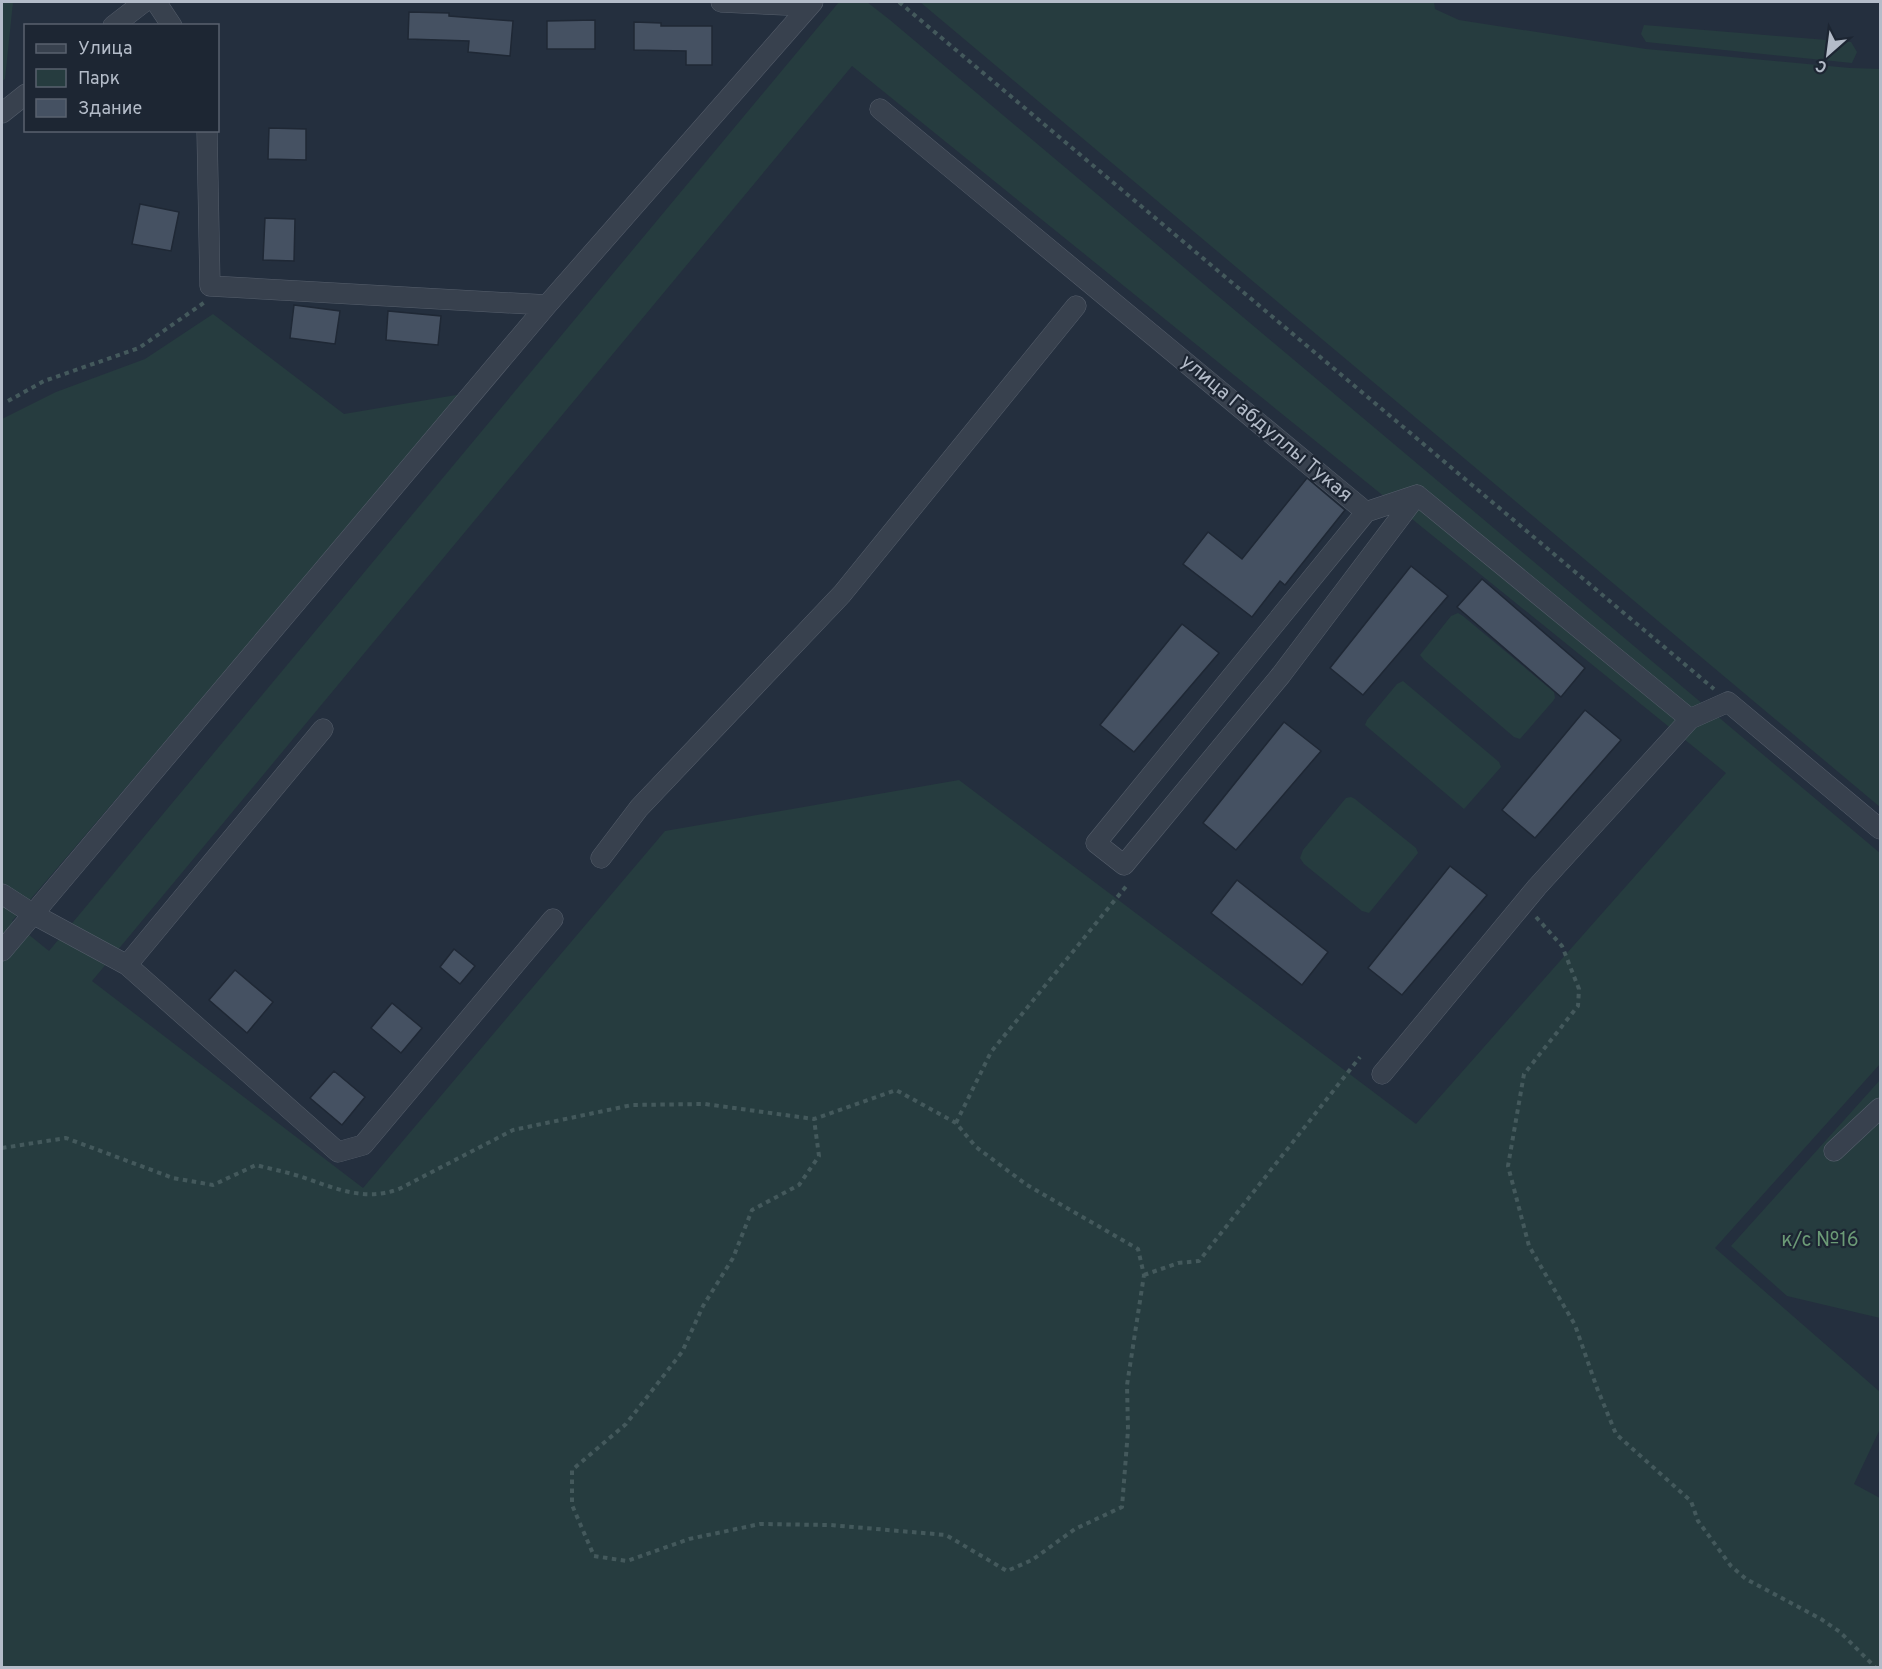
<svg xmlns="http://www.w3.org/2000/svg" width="1882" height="1669" viewBox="0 0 1882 1669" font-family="Overpass,sans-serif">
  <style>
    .green { fill: #263c3f; fill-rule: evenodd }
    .building { fill: #455162; stroke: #1f2835; stroke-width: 1.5 }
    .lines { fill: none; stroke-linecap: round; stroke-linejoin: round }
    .minor-casing { stroke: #565f6c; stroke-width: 21 }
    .path { stroke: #44595c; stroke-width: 4; stroke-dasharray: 4.5 4.5; stroke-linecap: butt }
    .minor { stroke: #38414e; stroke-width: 20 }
    .labels { text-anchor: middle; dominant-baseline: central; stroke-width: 4.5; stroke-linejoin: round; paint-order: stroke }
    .street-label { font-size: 20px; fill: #b4bcc9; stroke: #1d2633 }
    .park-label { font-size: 20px; fill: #6b9a76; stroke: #1d2633 }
  </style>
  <rect width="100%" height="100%" fill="#242f3e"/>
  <path class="green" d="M2,2h11l-8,77 -3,2z
    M839,2h28l23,18 990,833v211l-165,184 165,144v37l-26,55 26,14v169l-1878,1v-1249l54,-27 89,-33 68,-45 131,100 118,-20 -450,527 37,30zM852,66l874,707 -310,351 -457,-344 -294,51 -302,357 -271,-207z
    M920,2h514l1,7 24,11 187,29 204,19 30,1v738z
    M1644,25l207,17 6,10 -5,11 -206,-21 -5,-8z
    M1458,613l5,3 91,76 1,6 -2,3 -33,38 -6,-2 -90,-77 -4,-5 31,-39z
    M1403,681l96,81 2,5 -37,42 -99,-84 2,-5 30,-36z
    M1351,797l4,2 61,49 2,5 -49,60 -7,-2 -58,-47 -4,-6 3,-8 43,-52z
    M1880,1080v238l-93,-22 -56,-50z"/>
  <path class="building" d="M409,12l40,1v3l64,5 -3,35 -42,-4 1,-11 -61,-2z
    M595,20v29h-48v-28z
    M634,22l27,1v3h51v39h-26v-14l-52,-1z
    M269,128l37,1v31l-38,-1z
    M140,204l39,8 -8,39 -39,-7z
    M265,218l30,1 -1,42 -31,-1z
    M294,305l46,6 -5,33 -45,-6z
    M388,311l53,5 -3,29 -52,-5z
    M1307,478l38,32 -60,75 -5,-4 -28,36 -69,-53 25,-32 34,27z
    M1411,566l37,30 -85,99 -33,-27z
    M1482,579l103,89 -24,29 -104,-90z
    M1182,624l37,29 -85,99 -34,-27z
    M1585,710l36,30 -86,98 -33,-28z
    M1284,722l37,29 -85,99 -33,-27z
    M1450,866l37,29 -85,100 -34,-27z
    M1237,880l91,72 -26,33 -91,-72z
    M454,949l21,17 -15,18 -20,-17z
    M235,970l38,32 -26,31 -38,-33z
    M392,1003l30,25 -21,25 -30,-25z
    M334,1071l31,26 -23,28 -32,-27z"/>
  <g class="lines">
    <defs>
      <path id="minor" d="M156,2l16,24
        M721,2l87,4
        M113,26l31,-24
        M880,109l486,403 51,-17 273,224
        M2,113l24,-19
        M207,130l3,156 337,19
        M1366,512l-270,331 28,22 157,-190 136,-180
        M601,858l38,-50 203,-214 234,-288
        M2,894l31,20 94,51 211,187 25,-7 190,-226
        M2,951l545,-646 266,-303
        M127,965l196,-236
        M1382,1074l155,-187 153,-168 38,-17 152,127
        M1834,1151l46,-43"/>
    </defs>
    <use href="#minor" class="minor-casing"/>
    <path class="path" d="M899,2l815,687
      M8,401l36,-20 95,-33 66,-46
      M1536,917l26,29 17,43 -1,17 -54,68 -16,92 21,80 46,79 22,63 19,46 75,67 7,20 33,45 15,13 75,40 19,13 36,36
      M956,1123l35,-71 137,-168
      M2,1148l64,-10 107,40 40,7 43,-20c15,4 31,7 46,12 33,11 61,25 97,12l114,-59 119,-25 73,-1 109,15 82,-29 60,33 20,24 51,38 111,64 6,26 -17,110 1,45 -6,77 -47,22 -43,31 -25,11 -61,-36 -116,-10 -70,-1 -71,15 -62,22 -33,-5 -22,-51v-35l54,-46 56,-72 21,-46 30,-48 19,-48 47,-25 20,-29 -5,-37
      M1144,1275l34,-12 21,-2 161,-204"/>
    <use href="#minor" class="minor"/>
  </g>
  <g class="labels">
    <g class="street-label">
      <text transform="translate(1266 429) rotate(40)">улица Габдуллы Тукая</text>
    </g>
    <g class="park-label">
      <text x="1820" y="1241">к/с №16</text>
    </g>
  </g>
  <rect width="1882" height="1669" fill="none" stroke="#b4bcc9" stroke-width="6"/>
  <rect x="24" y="24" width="195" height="108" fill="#1d2633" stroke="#59626f" stroke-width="1.5"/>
  <rect x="36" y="44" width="30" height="9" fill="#38414e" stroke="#59626f" stroke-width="1.5"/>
  <text x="78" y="54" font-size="18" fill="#b4bcc9">Улица</text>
  <rect x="36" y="69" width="30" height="18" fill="#263c3f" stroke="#59626f" stroke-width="1.5"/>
  <text x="78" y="84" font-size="18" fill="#b4bcc9">Парк</text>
  <rect x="36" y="99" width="30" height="18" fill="#455162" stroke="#59626f" stroke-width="1.5"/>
  <text x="78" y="114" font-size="18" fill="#b4bcc9">Здание</text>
  <g transform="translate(1828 54) rotate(208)" stroke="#1d2633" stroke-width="4.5" paint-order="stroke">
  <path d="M0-4.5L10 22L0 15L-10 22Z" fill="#b4bcc9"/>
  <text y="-9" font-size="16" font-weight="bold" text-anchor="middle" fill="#b4bcc9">С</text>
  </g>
</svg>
